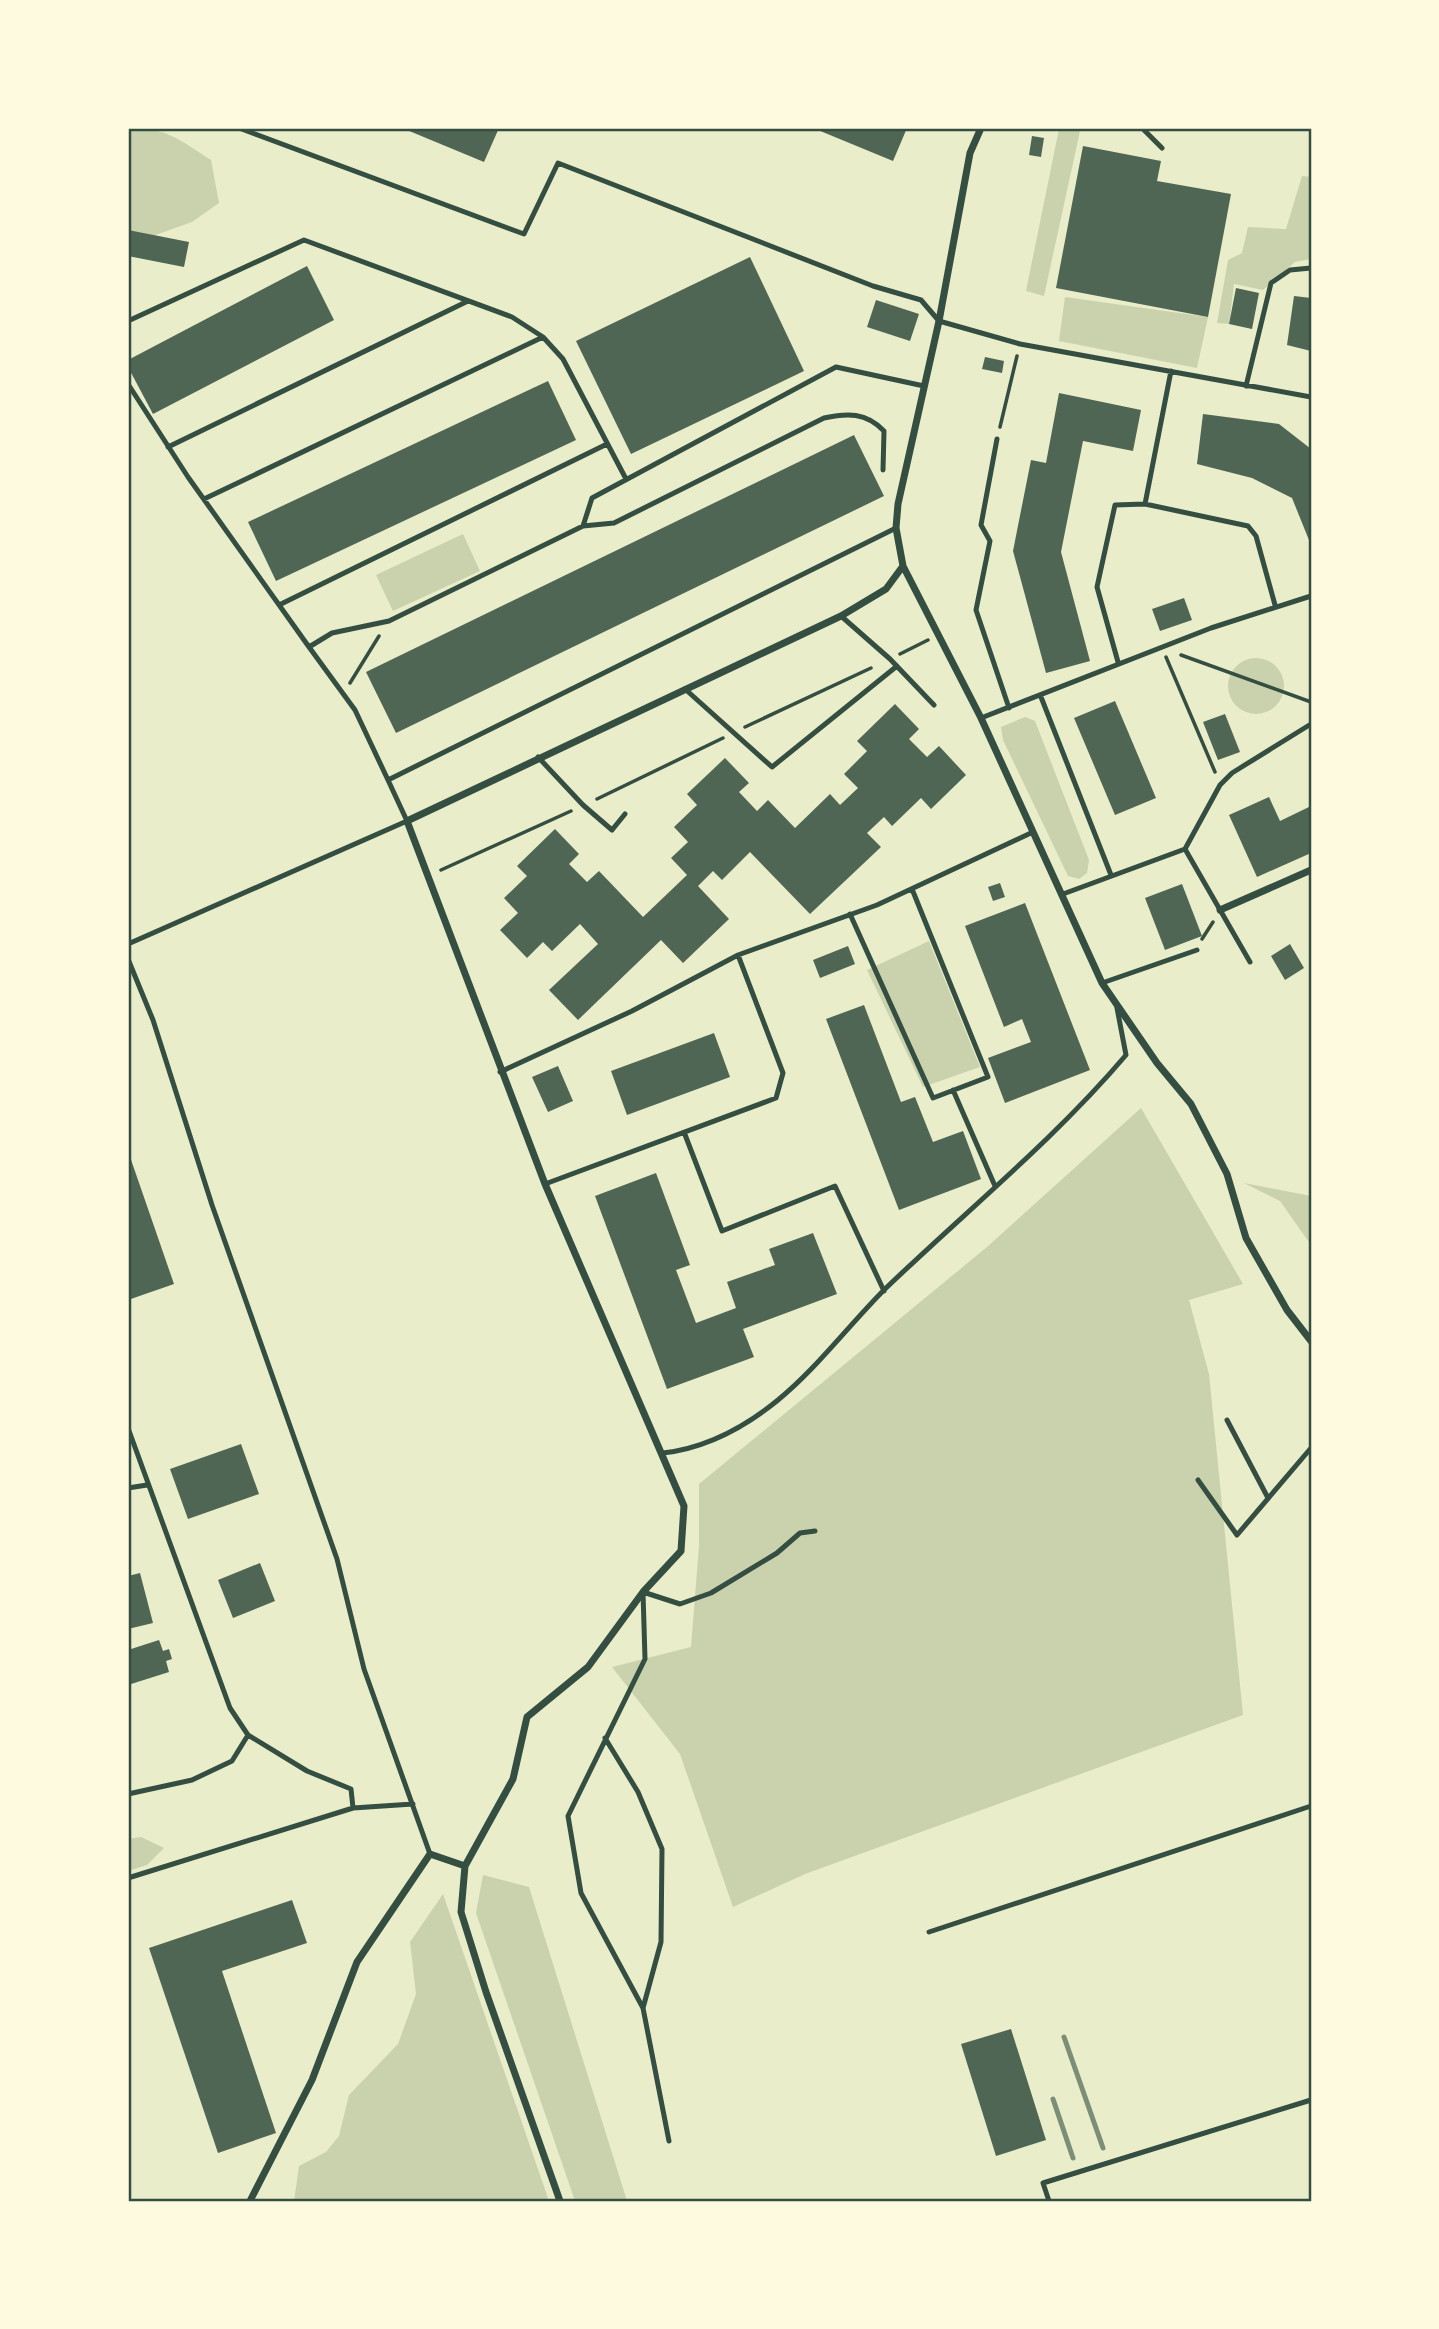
<svg xmlns="http://www.w3.org/2000/svg" width="1439" height="2329" viewBox="0 0 1439 2329" font-family="'Alegreya Sans',sans-serif">
  <style>
    .green { fill: #cad2ad }
    .building { fill: #4f6655 }
    .lines { fill: none; stroke-linecap: round; stroke-linejoin: round }
    .path { stroke: #344e41; stroke-width: 3.5 }
    .service { stroke: #344e41; stroke-width: 5 }
    .minor { stroke: #344e41; stroke-width: 7 }
    .rail { stroke: #7c8e77; stroke-width: 5 }
    .neatline { fill: none; stroke: #344e41; stroke-width: 2.5 }
  </style>
  <rect width="100%" height="100%" fill="#e9edc9"/>
  <path class="green" d="M128,128c40,0 50,11 83,32l8,43 -27,19 -56,20 -8,-4z
    M1059,129l21,2 -36,165 -18,-5z
    M1302,176l9,1v82l-16,3 -32,28 -29,-6 -5,40 -12,-1 11,-63 14,-7 6,-26 38,2z
    M1065,297l143,20 -11,51 -138,-27z
    M463,534l17,37 -87,40 -17,-36z
    M1228 686a28 28 0 1 1 56 0a28 28 0 1 1-56 0Z
    M1025,717l10,4 54,139 -2,13 -8,6 -11,-3 -65,-136 -2,-13z
    M929,941l51,126 -57,20 -56,-117z
    M1141,1108l102,176 -54,16 20,74 34,341 -438,159 -72,33 -53,-153 -68,-87 79,-20 8,-101v-62l288,-237z
    M1244,1183l67,13v49l-31,-44z
    M141,1837l23,11 -17,17 -19,6v-32z
    M483,1875l46,12 98,314h-52l-99,-288z
    M443,1894l106,307h-255l5,-35 27,-14 13,-16 10,-41 49,-51 18,-50 -6,-52z"/>
  <path class="building" d="M402,128h97l-15,34z
    M813,128h94l-14,33z
    M1032,136l12,2 -3,19 -12,-2z
    M1083,146l78,15 -4,20 74,13 -23,123 -152,-29z
    M128,230l61,12 -5,25 -56,-11z
    M750,257l54,114 -173,83 -55,-113z
    M307,266l27,54 -181,94 -25,-47v-7z
    M1236,288l23,5 -7,36 -23,-5z
    M1294,296l17,2v53l-24,-6z
    M876,300l43,14 -9,27 -43,-14z
    M985,357l19,4 -2,12 -20,-4z
    M548,381l28,59 -300,141 -28,-59z
    M1059,393l82,17 -8,41 -50,-10 -22,111 29,109 -44,12 -33,-122 18,-91 15,3z
    M1203,414l76,10 32,25v96l-19,-47 -40,-20 -55,-14z
    M854,435l30,61 -488,237 -30,-61z
    M1184,598l8,22 -32,11 -8,-22z
    M1115,701l41,97 -41,17 -41,-97z
    M895,704l24,25 -10,10 18,18 12,-11 27,29 -35,34 -10,-11 -29,28 -8,-9 -17,16 14,14 -71,67 -60,-62 -28,28 -9,-9 -15,15 31,33 -46,44 -22,-23 -83,80 -29,-30 49,-46 -18,-20 -28,27 -9,-9 -16,16 -27,-28 18,-17 -14,-15 23,-22 -10,-10 38,-37 24,25 -10,10 18,18 12,-11 44,46 44,-42 -16,-17 17,-16 -14,-15 23,-22 -10,-11 38,-36 24,25 -10,9 18,19 11,-11 27,28 35,-34 10,11 18,-17 -14,-14 23,-23 -10,-10z
    M1225,714l15,38 -22,8 -15,-38z
    M1269,797l11,24 31,-15v47l-54,24 -28,-62z
    M1000,883l5,14 -12,4 -5,-14z
    M1182,884l20,52 -37,14 -20,-52z
    M1025,903l65,167 -85,33 -17,-45 43,-16 -9,-23 -18,8 -39,-101z
    M1290,944l14,24 -19,12 -14,-24z
    M848,946l7,18 -35,14 -7,-18z
    M864,1005l37,97 14,-5 18,45 30,-11 18,48 -82,31 -73,-191z
    M714,1033l16,44 -103,38 -16,-44z
    M558,1066l15,35 -25,11 -16,-35z
    M128,1151l46,133 -46,16z
    M656,1173l34,92 -14,5 20,53 40,-15 -9,-26 48,-17 -6,-16 44,-16 24,61 -94,35 11,28 -87,32 -72,-193z
    M241,1444l18,50 -71,25 -18,-50z
    M260,1563l15,38 -42,17 -15,-38z
    M140,1573l13,50 -25,6v-53z
    M159,1640l4,11 6,-2 3,10 -6,2 3,11 -41,13v-35z
    M292,1900l15,43 -85,28 54,162 -58,20 -69,-205z
    M1011,2029l35,111 -50,16 -35,-112z"/>
  <g class="lines">
    <path class="path" d="M1000,427l17,-71
      M900,654l28,-14
      M1181,655l130,47
      M1166,657l49,115
      M350,683l29,-47
      M745,727l126,-59
      M597,799l126,-61
      M441,870l130,-59
      M1202,939l11,-17"/>
    <path class="service" d="M239,128l285,106 34,-71 315,123 48,14 18,21 81,23 291,53
      M1142,128l20,20
      M128,321l176,-81 208,77 31,20 20,22 63,120
      M1171,371l-26,133 103,22 8,10 19,69
      M128,384l60,93 121,170
      M1246,386l25,-103 19,-13 21,-2
      M997,439l-16,86 9,16 -14,69 33,98
      M168,447l300,-146
      M204,499l339,-162
      M583,526l9,-28 244,-131 88,19
      M279,605l328,-161
      M841,616l49,43 44,46
      M1118,662l-21,-75 18,-82 30,-1
      M685,689l87,78 125,-101
      M1041,697l70,178
      M981,718l230,-90 100,-32
      M538,757l45,48 29,25 13,-16
      M388,780l-33,-70 -46,-63 23,-14 57,-12 194,-95 31,-3 210,-105c23,-5 42,-6 60,13l-1,39
      M1185,849l65,113
      M1063,894l122,-45 35,-64 12,-12 79,-49
      M850,914l83,184 55,-21 -76,-188
      M128,944l279,-123 -19,-41 508,-252
      M128,959l25,61 59,185 125,354 27,110 66,185
      M1102,983l95,-33
      M500,1072l132,-61 106,-56 139,-50 156,-73
      M953,1090l42,96
      M684,1132l38,99 113,-45 49,105
      M545,1184l231,-86 7,-25 -45,-118
      M1227,1420l41,78
      M128,1428l102,280 18,27 59,36 44,18 2,19
      M663,1453c43,-5 82,-26 115,-53 39,-32 71,-75 107,-111 81,-78 168,-148 241,-234l-9,-47
      M1198,1480l39,55 74,-87
      M128,1488l19,-3
      M605,1738l33,54 24,57 -1,93 -18,66
      M128,1794l64,-14 40,-19 16,-26
      M128,1878l225,-70 60,-4
      M929,1932l382,-126
      M669,2141l-26,-133 -62,-115 -13,-77 77,-157 -2,-67 37,12 31,-11 66,-40 23,-20 15,-2
      M1049,2201l-6,-18 268,-83"/>
    <path class="minor" d="M903,566l78,152 121,265 55,80 34,41 36,70 19,64 41,72 24,31
      M1220,910l91,-40
      M250,2201l62,-121 45,-118 73,-108 35,12
      M560,2201l-74,-209 -25,-80 4,-46 48,-87 14,-62 61,-50 55,-75 38,-41 3,-45 -139,-322 -138,-363 434,-205 45,-27 17,-23 -7,-38 2,-24 41,-183 31,-168 11,-25"/>
    <path class="rail" d="M1064,2037l39,111
      M1053,2099l20,59"/>
  </g>
  <rect width="1439" height="2329" fill="none" stroke="#fefae0" stroke-width="259"/>
  <rect x="130" y="130" width="1180" height="2070" class="neatline"/>
</svg>
